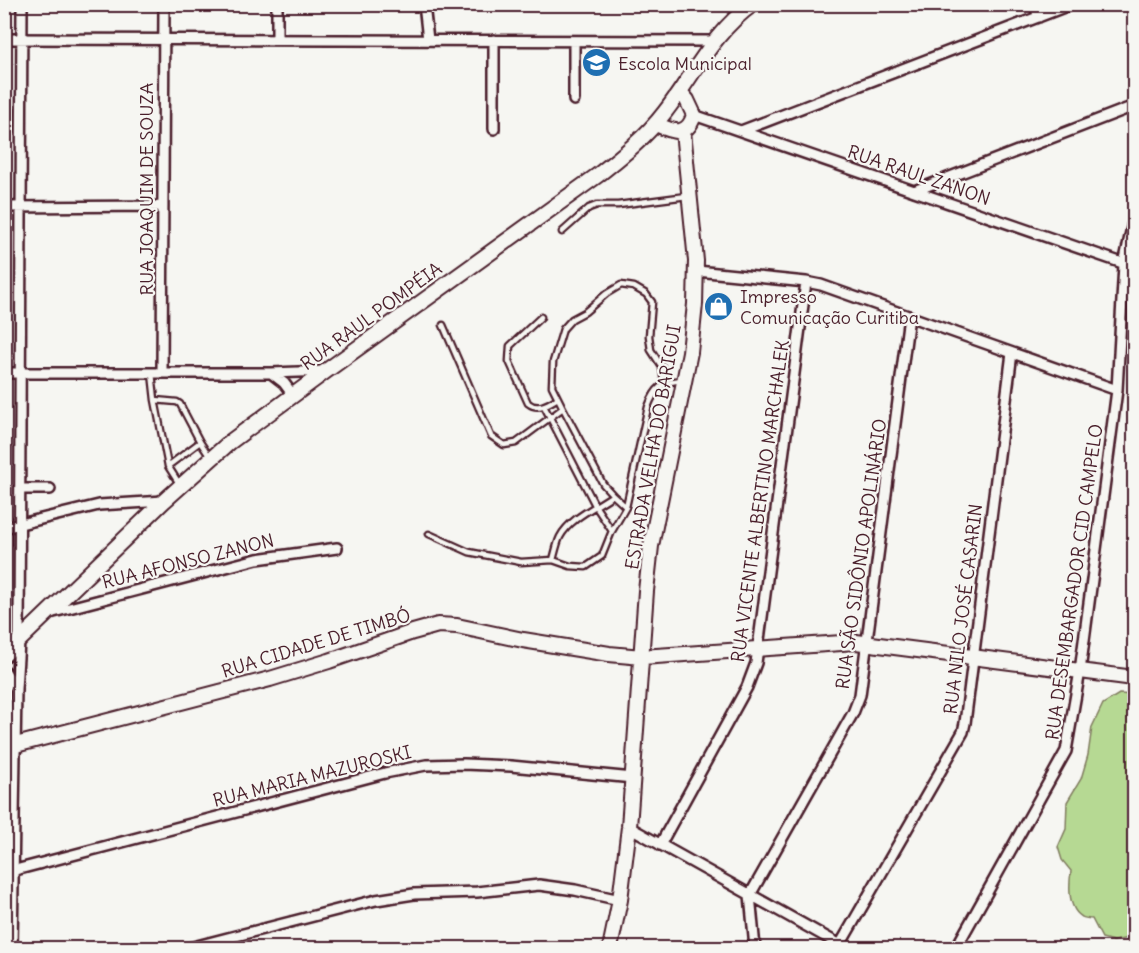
<svg xmlns="http://www.w3.org/2000/svg" width="1139" height="953" viewBox="0 0 1139 953" font-family="Delius,sans-serif">
  <style>
    .green { fill: #b6d993; stroke: #807c5f; stroke-width: 1.5 }
    .lines { fill: none; stroke-linecap: round; stroke-linejoin: round }
    .lane-casing { stroke: #4a1f2b; stroke-width: 9 }
    .street-casing { stroke: #4a1f2b; stroke-width: 14 }
    .secondary-casing { stroke: #4a1f2b; stroke-width: 18 }
    .lane { stroke: #f6f6f2; stroke-width: 4.5 }
    .street { stroke: #f6f6f2; stroke-width: 9 }
    .secondary { stroke: #f6f6f2; stroke-width: 14 }
    .labels { text-anchor: middle; dominant-baseline: central; stroke-width: 4.5; stroke-linejoin: round; paint-order: stroke }
    .poi-label { font-size: 18px; fill: #4a1f2b; stroke: #f6f6f2; text-anchor: start }
    .street-label { font-size: 18px; fill: #4a1f2b; stroke: #f6f6f2 }
  </style>
  <rect width="100%" height="100%" fill="#f6f6f2"/>
  <filter id="ink" filterUnits="userSpaceOnUse"><feTurbulence type="fractalNoise" baseFrequency=".0167" numOctaves="2"/><feDisplacementMap in="SourceGraphic" scale="12" xChannelSelector="R" yChannelSelector="G"/><feConvolveMatrix kernelMatrix="1 2 1 2 8 2 1 2 1" color-interpolation-filters="sRGB"/></filter>
  <g filter="url(#ink)">
    <path class="green" d="M1119,694l15,1v234l-5,9 -16,3 -11,-3 -10,-19c-2,0 -9,-1 -10,-2 -15,-9 -13,-32 -11,-46l-9,-11 -4,-13 8,-18 1,-27 14,-23 7,-24 4,-28 11,-23z"/>
    <g class="lines">
      <defs>
        <path id="lane" d="M562,232l27,-24 8,-3h21l69,-9
          M541,317l-31,29 -1,15 19,42c10,8 20,1 30,-5
          M443,325l48,111 13,9 12,-2 47,-35
          M152,373l3,27 22,2 3,2 20,38 10,15
          M155,400l13,66
          M544,406l52,101 16,24
          M180,485l-12,-19 32,-24
          M626,507l-13,-12 -10,-11 -40,-76 -11,-22 1,-24 10,-33 9,-10 13,-7 21,-18 15,-9 13,2 12,7 6,8 -3,34 2,14 11,17 2,16
          M429,534l40,18 52,10 32,-2 17,6 16,1 16,-11 10,-25 14,-24 22,-100c7,-19 14,-25 34,-27
          M553,560c2,-7 4,-17 7,-23 10,-19 36,-30 53,-42"/>
        <path id="street" d="M277,4v36
          M424,4l4,36
          M1034,4l5,13
          M4,39l711,2
          M494,40v89
          M574,41v59
          M694,115l440,152
          M741,131l331,-127
          M914,191l220,-85
          M4,207l159,-1
          M697,271l109,11 15,3 296,105
          M4,373h267l55,-2
          M162,373l2,-369
          M271,373l13,10 9,12
          M20,489h30
          M4,528l95,-23 65,-4
          M50,613l207,-54 80,-11
          M4,670l12,19
          M629,827l215,120
          M660,845l87,-158 9,-24 50,-381
          M4,873l381,-100 41,-8 38,-1 47,2 122,12
          M840,945l123,-213 2,-9 47,-370
          M12,948l4,-259 3,-47 3,-638
          M189,948l187,-48 38,-6 63,-2 62,-7 36,5 45,10
          M755,948l-5,-53 103,-182 7,-18 49,-379
          M956,948l110,-197 14,-80 37,-281 7,-126 10,-46"/>
        <path id="secondary" d="M656,124c17,8 31,14 38,-9l-7,-15 -7,-8
          M4,655l160,-154 66,-59 96,-71 272,-196c24,-19 48,-38 67,-63 29,-37 48,-80 88,-108
          M4,748l266,-69 59,-18 84,-29 25,-7 19,1 66,14 86,14 33,3 214,-15 278,36
          M610,948l10,-48 9,-73 17,-236 5,-45 39,-194 5,-48 1,-43 -13,-130"/>
      </defs>
      <use href="#lane" class="lane-casing"/>
      <use href="#street" class="street-casing"/>
      <use href="#secondary" class="secondary-casing"/>
      <use href="#lane" class="lane"/>
      <use href="#street" class="street"/>
      <use href="#secondary" class="secondary"/>
    </g>
  </g>
  <defs>
    <symbol id="school-disc" viewBox="-11 -11 22 22"><circle r="9.5" fill="#1f6fb2" stroke="#f6f6f2"/><path d="M0-5L7-2L0 1L-7-2ZM-4 1L0 2.5L4 1V4Q0 6-4 4Z" fill="#fff"/></symbol>
    <symbol id="shop-disc" viewBox="-11 -11 22 22"><circle r="9.5" fill="#1f6fb2" stroke="#f6f6f2"/><path d="M-5-2.5h2.3a2.7 3.5 0 0 1 5.4 0H5L5.5 6h-11ZM-1.5-2.5h3a1.5 2.3 0 0 0-3 0Z" fill="#fff"/></symbol>
  </defs>
  <g fill-rule="evenodd">
    <use href="#school-disc" x="580" y="46" width="33" height="33"/>
    <use href="#shop-disc" x="702" y="290" width="33" height="33"/>
  </g>
  <g class="labels">
    <g class="poi-label">
      <text x="618" y="63">Escola Municipal</text>
      <text x="740" y="296">Impresso<tspan x="740" dy="21">Comunicação Curitiba</tspan></text>
    </g>
    <g class="street-label">
      <text transform="translate(919 175) rotate(19)">RUA RAUL ZANON</text>
      <text transform="translate(146 189) rotate(-90)">RUA JOAQUIM DE SOUZA</text>
      <text transform="translate(371 316) rotate(-36)">RUA RAUL POMPÉIA</text>
      <text transform="translate(653 447) rotate(-80)">ESTRADA VELHA DO BARIGUI</text>
      <text transform="translate(760 501) rotate(-82)">RUA VICENTE ALBERTINO MARCHALEK</text>
      <text transform="translate(861 554) rotate(-82)">RUA SÃO SIDÔNIO APOLINÁRIO</text>
      <text transform="translate(188 561) rotate(-14)">RUA AFONSO ZANON</text>
      <text transform="translate(1074 582) rotate(-82)">RUA DESEMBARGADOR CID CAMPELO</text>
      <text transform="translate(963 609) rotate(-83)">RUA NILO JOSÉ CASARIN</text>
      <text transform="translate(316 643) rotate(-17)">RUA CIDADE DE TIMBÓ</text>
      <text transform="translate(312 776) rotate(-14)">RUA MARIA MAZUROSKI</text>
    </g>
  </g>
  <rect width="1139" height="953" fill="none" stroke="#f6f6f2" stroke-width="24"/>
  <rect x="12" y="12" width="1115" height="929" fill="none" stroke="#4a1f2b" stroke-width="2" filter="url(#ink)"/>
</svg>
